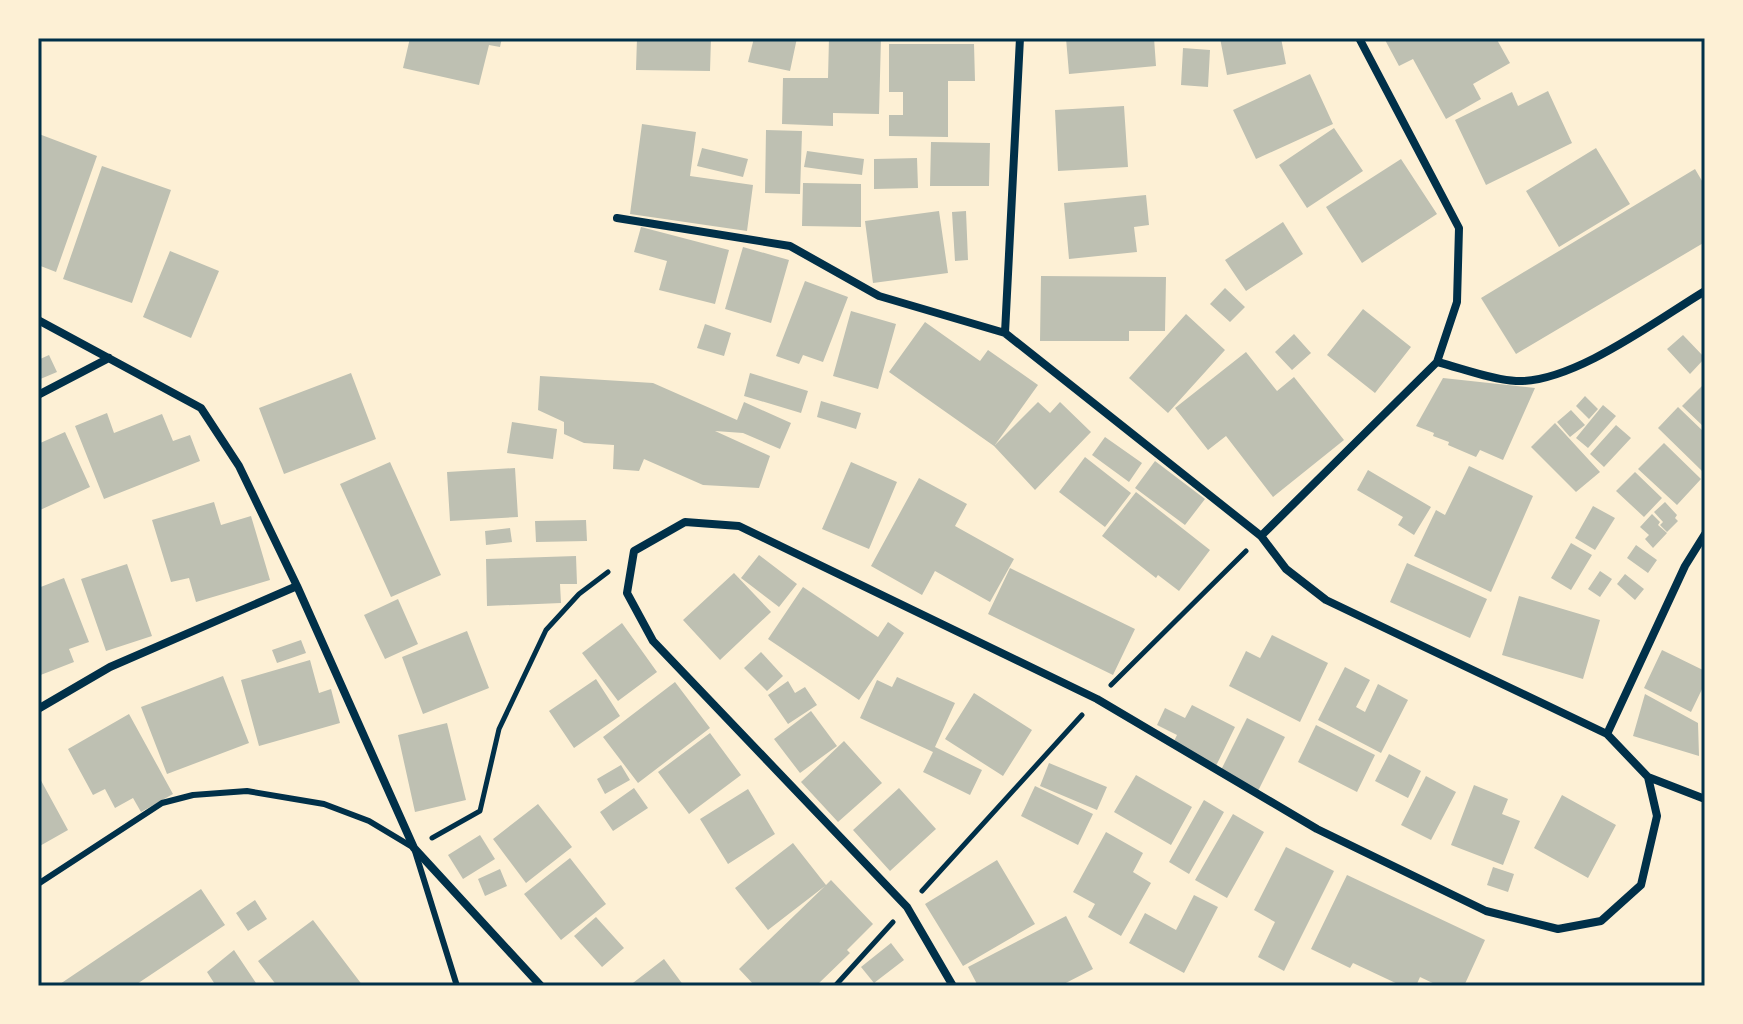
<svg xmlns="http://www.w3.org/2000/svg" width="1743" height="1024" viewBox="0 0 1743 1024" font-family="'Fira Sans Condensed',sans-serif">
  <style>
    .building { fill: #bec0b2 }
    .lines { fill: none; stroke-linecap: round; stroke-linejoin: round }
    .path { stroke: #003049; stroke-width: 5 }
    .service { stroke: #003049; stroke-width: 6 }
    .minor { stroke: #003049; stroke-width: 8 }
    .neatline { fill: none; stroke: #003049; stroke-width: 3 }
  </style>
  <rect width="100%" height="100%" fill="#fdf0d5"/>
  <path class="building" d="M410,38h92l-2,9 -11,-2 -10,40 -76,-17z
    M637,38h74l-1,33 -74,-1z
    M754,38h43l-7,33 -42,-9z
    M829,38h52l-2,76 -46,-1v13l-51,-2 1,-46h45z
    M1066,38h88l2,28 -87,8z
    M1220,38h61l5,26 -59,11z
    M1384,38h112l14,25 -37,21 8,15 -35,20 -33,-60 -14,7z
    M889,44h85l1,37h-27v56l-59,-1v-21h14v-23h-14z
    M1183,48l27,2 -2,37 -27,-2z
    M1310,74l23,50 -77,35 -23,-49z
    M1548,91l24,52 -86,42 -31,-65 57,-28 6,14z
    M1124,106l4,61 -70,4 -3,-61z
    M642,124l54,8 -6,44 63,9 -6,46 -117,-17z
    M1334,128l29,43 -56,37 -28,-43z
    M766,130l36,1 -2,63 -35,-1z
    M39,134l58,22 -41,116 -18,-7z
    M931,142l59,1 -1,43h-59z
    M702,148l46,11 -5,18 -46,-11z
    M1596,148l34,56 -71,43 -33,-56z
    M807,151l57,8 -2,16 -58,-8z
    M917,158l1,30 -44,1v-30z
    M1401,159l36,55 -75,49 -36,-56z
    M102,166l69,24 -39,113 -69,-24z
    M1695,169l10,17v32l-3,1 3,4v19l-189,112 -35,-56z
    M803,183l58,1v43l-59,-1z
    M1146,195l3,30 -15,2 3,25 -68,7 -5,-56z
    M939,211l9,62 -75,10 -8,-62z
    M966,211l2,49 -13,1 -3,-49z
    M1283,222l20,32 -57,37 -21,-31z
    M641,227l88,23 -14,54 -56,-14 8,-29 -33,-9z
    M743,247l46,13 -18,63 -46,-14z
    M170,251l49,20 -28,67 -48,-21z
    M1041,276l125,1 -1,54h-36v10h-89z
    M805,281l43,16 -25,65 -20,-7 -4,9 -23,-8z
    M1225,288l20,19 -15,15 -20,-18z
    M1363,309l48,38 -36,46 -48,-38z
    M851,311l45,13 -18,65 -45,-13z
    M1186,314l39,36 -57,63 -39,-35z
    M925,322l55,39 8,-11 50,35 -43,60 43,-43 12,11 10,-11 31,30 -56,58 -41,-44 -105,-74z
    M705,324l26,9 -7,23 -27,-8z
    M1294,334l17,19 -19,17 -17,-18z
    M1683,335l22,23 -15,16 -23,-25z
    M1246,352l31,39 17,-14 50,63 -71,57 -47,-61 -18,14 -33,-42z
    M49,355l8,17 -19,8v-20z
    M351,373l25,66 -92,35 -25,-66z
    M750,373l58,18 -7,22 -57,-17z
    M540,376l113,7 84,37 7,-18 47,21 -11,26 -37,-16 -28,-2 55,25 -11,32 -56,-3 -59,-26 -5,12 -26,-2 1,-24 -30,-2 -20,-9v-12l-26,-12z
    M1443,378l92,10 -32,72 -23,-10 -4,7 -28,-12 1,-3 -16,-6 1,-3 -18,-7z
    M1705,383v45l-23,-22z
    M1585,396l13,13 -9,10 -13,-13z
    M821,401l40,12 -5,16 -39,-12z
    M1603,405l13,11 -28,32 -12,-10z
    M1678,407l27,26v34l-3,4 -44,-43z
    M1571,410l14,15 -15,12 -13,-15z
    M107,413l7,20 48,-19 11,27 17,-6 10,26 -96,38 -29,-73z
    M512,422l45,7 -4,30 -46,-6z
    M1555,423l45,49 -24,20 -45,-45z
    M1616,425l15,13 -27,29 -14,-13z
    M65,432l25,55 -52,24v-67z
    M1105,437l37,26 -13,19 -37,-27z
    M1664,443l37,36 -24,26 -39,-36z
    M1085,457l46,36 -26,34 -46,-35z
    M1155,461l50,38 -20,26 -50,-37z
    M390,462l51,113 -50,22 -51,-113z
    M851,462l46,20 -28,67 -47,-20z
    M1469,466l64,30 -42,96 -77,-36 22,-46 9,5z
    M515,468l3,49 -68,4 -3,-49z
    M1368,470l63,37 -17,28 -16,-10 5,-8 -46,-27z
    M1635,472l27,26 -18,19 -28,-26z
    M919,478l48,26 -12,22 59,33 -24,43 -55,-31 -13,24 -51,-29z
    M1136,492l74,58 -31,41 -21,-16 -2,3 -54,-42z
    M214,502l7,23 30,-9 19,64 -74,22 -7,-24 -18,4 -19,-62z
    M1665,502l12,13 -2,3 3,3 -11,11 -7,-7 3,-3 -9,-10z
    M1593,506l22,12 -20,32 -20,-12z
    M1652,514l8,8 -2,3 9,8 -14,15 -8,-9 4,-4 -9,-8z
    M586,520l1,21 -51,1 -1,-21z
    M510,528l2,14 -26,3 -1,-14z
    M1571,543l21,12 -21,35 -20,-12z
    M1636,545l21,15 -9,13 -21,-15z
    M759,555l38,29 -18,23 -38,-29z
    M576,556l1,28h-17l1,19 -74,3 -1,-47z
    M1407,563l80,36 -17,39 -80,-36z
    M127,564l25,72 -46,15 -25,-72z
    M1010,568l125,61 -22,46 -125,-61z
    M1600,571l12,8 -12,18 -12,-8z
    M734,573l37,39 -51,48 -37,-40z
    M1625,574l19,15 -9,11 -18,-16z
    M64,578l25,64 -20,7 5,13 -36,14v-88z
    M803,587l75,50 10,-15 16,11 -45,67 -91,-61z
    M1519,596l81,24 -17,59 -81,-24z
    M398,599l20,45 -33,15 -21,-44z
    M622,623l35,49 -39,29 -36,-48z
    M467,631l22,57 -66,26 -21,-57z
    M1272,635l56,28 -28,59 -71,-36 17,-35 14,7z
    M301,640l5,13 -29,10 -5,-13z
    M1662,650l43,21v12l-14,29 -47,-24z
    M761,652l22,24 -16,15 -23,-23z
    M310,660l9,33 12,-4 9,34 -81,23 -18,-66z
    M1345,667l25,13 -14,27 9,5 13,-28 30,16 -27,53 -63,-33z
    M223,676l26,67 -82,31 -26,-67z
    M897,677l58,26 -20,44 47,23 -12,25 -47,-23 10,-20 -73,-34 17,-38 15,7z
    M596,679l24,37 -46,32 -25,-37z
    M788,681l7,12 10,-6 12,18 -29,19 -20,-29z
    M675,682l35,46 -72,55 -35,-46z
    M974,693l58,37 -29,46 -58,-37z
    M1645,694l53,29 1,33 -66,-20z
    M1192,705l43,22 -20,41 -43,-23 5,-10 -20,-10 8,-17 20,10z
    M811,711l26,35 -37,27 -26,-34z
    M129,714l44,80 -32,18 -8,-14 -18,10 -10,-19 -12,6 -25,-46z
    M1247,718l38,19 -27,54 -38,-19z
    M447,723l19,77 -51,12 -17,-77z
    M1316,725l59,30 -18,37 -59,-30z
    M710,733l31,42 -52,39 -31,-42z
    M844,741l38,42 -44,39 -37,-40z
    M1389,754l32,17 -13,27 -33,-17z
    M1049,763l58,24 -10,23 -57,-24z
    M621,765l9,15 -25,14 -8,-15z
    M38,775l30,55 -30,17z
    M1136,775l56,32 -21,38 -57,-33z
    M1426,776l30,16 -25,48 -30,-15z
    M1474,785l34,14 -6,15 18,7 -17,44 -52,-20z
    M1035,786l58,28 -15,31 -57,-29z
    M634,788l14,20 -35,23 -13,-19z
    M899,788l37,41 -46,42 -37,-41z
    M748,789l27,45 -47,30 -28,-45z
    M1562,795l54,30 -28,53 -54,-30z
    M1204,800l20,12 -35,62 -20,-12z
    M538,804l34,43 -46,36 -33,-44z
    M1233,814l31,18 -37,66 -32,-18z
    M1106,832l37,21 -10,19 18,11 -30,53 -33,-19 7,-13 -22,-12z
    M480,835l15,24 -32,20 -15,-24z
    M793,843l33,42 5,-5 42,44 -26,26 3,3 -34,33h-61l-16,-17 86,-83 -57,44 -33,-42z
    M1286,847l48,24 -50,100 -26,-14 17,-35 -21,-12z
    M570,858l36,46 -45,36 -37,-46z
    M997,860l38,64 -72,42 -38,-62z
    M1493,867l21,7 -6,18 -21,-7z
    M500,869l7,17 -22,10 -7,-17z
    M1347,875l138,65 -21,46h-25l-19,-9 -4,9h-14l-49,-23 -3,5 -39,-19z
    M201,889l24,36 -91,61h-77z
    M1194,895l24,12 -34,66 -55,-30 16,-30 31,17z
    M255,900l12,19 -19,12 -12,-18z
    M1066,916l27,53 -33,17h-82l-10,-19z
    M596,917l28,31 -22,19 -28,-31z
    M313,920l50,66h-86l-19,-25z
    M891,943l13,17 -30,23 -13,-16z
    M234,950l24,36h-42l-9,-14z
    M664,959l20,27h-55z"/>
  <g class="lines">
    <path class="path" d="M1111,685l135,-134
      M432,838l48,-27 19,-82 47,-99 33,-36 29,-22
      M922,891l160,-176
      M835,986l58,-64"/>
    <path class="service" d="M38,884l124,-81 31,-8 54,-4 77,13 45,17 45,27 43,138"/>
    <path class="minor" d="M617,218l173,28 89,50 126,37 256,203 25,33 40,31 281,134 41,43 9,39 -16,69 -40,36 -43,8 -72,-18 -169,-82 -220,-130 -358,-173 -54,-4 -51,29 -7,42 26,48 254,266 46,79
      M38,320l163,88 38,58 58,120 117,262 127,138
      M1005,333l15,-295
      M1437,362c24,6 55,18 79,19 56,3 141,-61 189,-90
      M38,395l71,-37
      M1261,536l176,-174 20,-60 2,-74 -100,-190
      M38,709l72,-42 187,-81
      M1607,734l78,-168 20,-32
      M1648,777l57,22"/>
  </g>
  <rect width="1743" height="1024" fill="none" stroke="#fdf0d5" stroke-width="80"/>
  <rect x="40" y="40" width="1663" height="944" class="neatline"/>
</svg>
